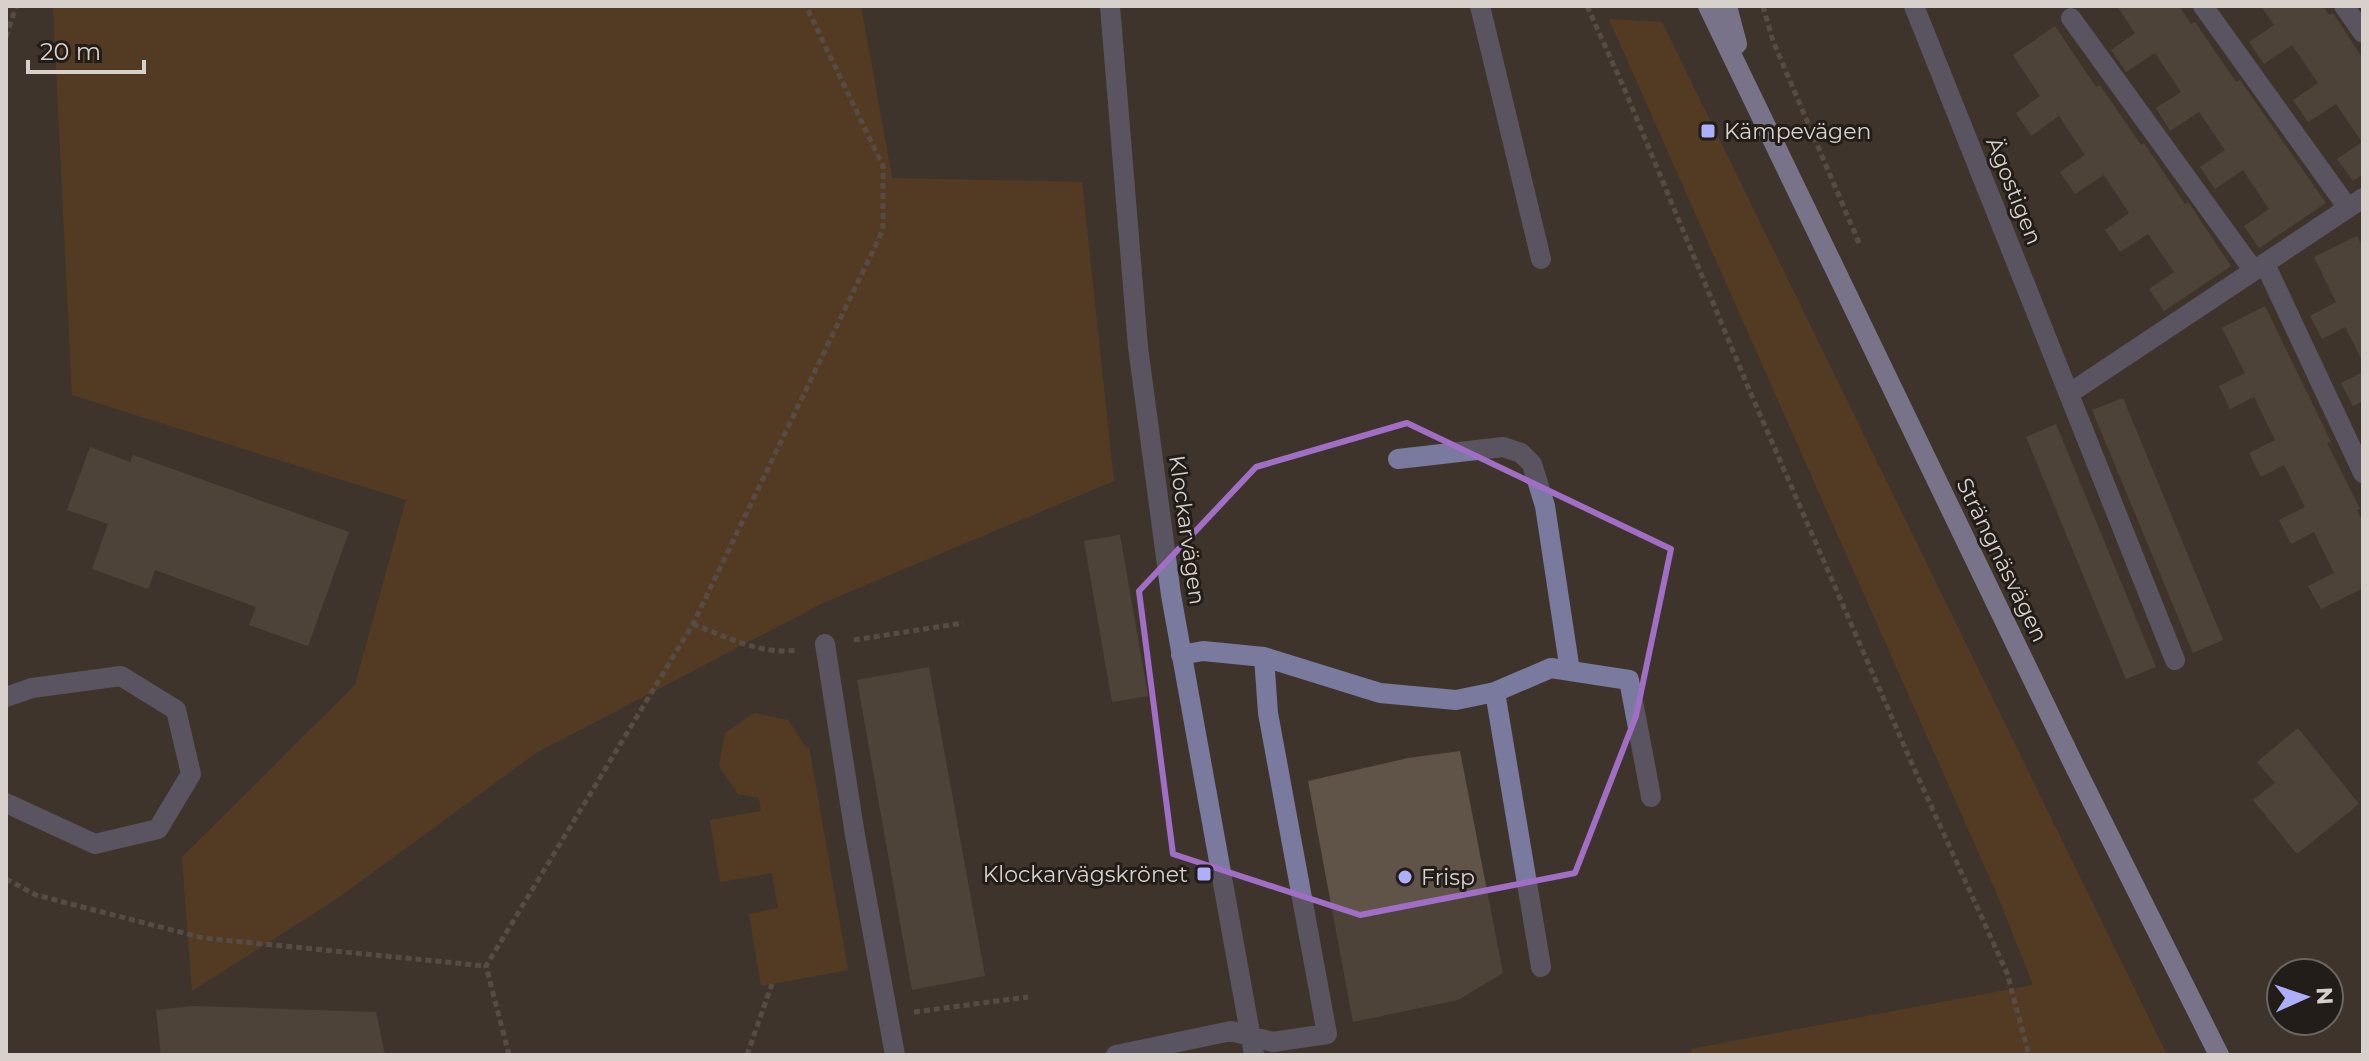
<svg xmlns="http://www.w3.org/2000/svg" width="2369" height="1061" viewBox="0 0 2369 1061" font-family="Montserrat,sans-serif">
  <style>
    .green { fill: #6b4217 }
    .building { fill: #605449 }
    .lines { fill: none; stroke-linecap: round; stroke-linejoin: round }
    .path { stroke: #736961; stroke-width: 5; stroke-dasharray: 6 4; stroke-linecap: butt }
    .minor { stroke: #797a9d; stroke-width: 20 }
    .major { stroke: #bcbff8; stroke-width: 20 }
    .marked { fill: none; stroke: #a06ec4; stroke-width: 6; stroke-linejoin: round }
    .poi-dot { fill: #adaffb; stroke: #221d19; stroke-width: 3 }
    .labels { text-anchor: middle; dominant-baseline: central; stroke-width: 6; stroke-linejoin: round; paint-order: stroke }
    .poi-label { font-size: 22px; fill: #d8d1cb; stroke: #221d19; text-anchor: start }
    .street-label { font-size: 22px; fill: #d8d1cb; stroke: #221d19 }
  </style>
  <rect width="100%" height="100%" fill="#3f342b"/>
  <path class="green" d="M53,6h808l31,172 190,4 32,299 -291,122 -287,150 -198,145 -146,93 -10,-134 173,-172 51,-185 -334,-105z
    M1609,19l53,3 505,1033h-475l-1,-6 342,-64 -34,-86z
    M754,713l34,7 18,27h3l39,223 -87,16 -12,-72 29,-6 -6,-35 -52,9 -10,-62 51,-9 -2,-13 -21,-4 -19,-28 6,-33z"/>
  <path class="building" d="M2117,6h62l12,18 4,-2 41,60 4,-2 86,123 -67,45 -15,-22 25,-17 -26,-39 -28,19 -15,-22 25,-17 -26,-38 -29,19 -14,-23 25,-16 -26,-39 -29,19 -15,-22 24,-17z
    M2261,6h62l6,9 4,-2 30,46v115l-10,7 -16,-22 25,-17 -26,-38 -28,18 -15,-22 25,-17 -26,-38 -28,19 -15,-22 25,-17z
    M2055,26l41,61 4,-2 41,60 3,-2 41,61 3,-2 43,64 -67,45 -15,-22 25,-17 -26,-38 -28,18 -15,-22 24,-17 -25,-38 -29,19 -15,-22 25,-17 -26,-39 -28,20 -15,-23 24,-17 -27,-41z
    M2357,236l6,12v114l-18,-35 -23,12 -12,-23 26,-14 -22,-45z
    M2265,306l66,136 -4,1 33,66 -3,1 6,12v66l-42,21 -13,-23 26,-13 -20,-41 -23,12 -12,-24 26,-13 -21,-42 -23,12 -12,-24 26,-13 -21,-43 -24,12 -11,-23 26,-13 -23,-45z
    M2363,372v29l-10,5 -12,-23z
    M2123,398l100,242 -30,13 -101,-243z
    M2056,424l100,243 -30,12 -100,-242z
    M90,447l40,15 3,-7 216,77 -41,114 -59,-21 7,-18 -101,-37 -7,19 -56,-20 16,-45 -41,-14z
    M1120,535l28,161 -36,6 -28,-161z
    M929,667l56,309 -73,14 -55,-310z
    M2298,728l61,76 -62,50 -44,-54 22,-17 -18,-21z
    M1460,751l43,222 -45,27 -105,22 -45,-241 100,-23z
    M191,1006l185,6 9,43h-224l-5,-45z"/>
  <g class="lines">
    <path class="path" d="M1587,6l37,82 124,299 165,379 94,207 22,82
      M1763,6l10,35 86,202
      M6,37l10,-31
      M693,624c31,12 70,32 104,26
      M854,640l109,-17
      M6,879l30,16 167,43 283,28
      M914,1012l114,-15
      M509,1055l-23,-89 207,-342 190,-394v-64l-77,-160
      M747,1055l25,-71"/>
    <path class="minor" d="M1110,6l28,341 33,248 83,460
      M1480,6l61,253
      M1914,6l261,654
      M2203,6l145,202
      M2344,6l19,27
      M2071,18l183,253
      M2265,264l98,209
      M2070,393l293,-195
      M1398,459l105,-12 18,6 11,11 13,42 25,165
      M825,644l30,191 40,220
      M1181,655l22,-4 61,6 116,36 76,7 39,-8 56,-24 78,12 22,117
      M1495,692l46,275
      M6,697l26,-9 89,-12 55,34 15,64 -33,55 -63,15 -89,-41
      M1116,1055l115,-24 42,11 54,-8 -59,-321 -4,-56"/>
    <path class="major" d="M1708,6l367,761 144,288
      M1727,6l10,38"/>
  </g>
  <path d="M0 0H2369V1061H0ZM1407,423l264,126 -35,167 -61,157 -215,42 -187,-61 -34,-263 117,-124z" fill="#3f342b" fill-opacity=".55" fill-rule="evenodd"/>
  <path class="marked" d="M1407,423l264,126 -35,167 -61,157 -215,42 -187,-61 -34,-263 117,-124z"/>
  <g class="poi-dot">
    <rect x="1700" y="123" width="16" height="16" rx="4"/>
    <rect x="1196" y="866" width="16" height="16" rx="4"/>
    <circle cx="1405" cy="877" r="8"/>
  </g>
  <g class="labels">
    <g class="poi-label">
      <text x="1724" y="131">Kämpevägen</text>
      <text x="1188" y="874" text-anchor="end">Klockarvägskrönet</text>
      <text x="1421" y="877">Frisp</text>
    </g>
    <g class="street-label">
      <text transform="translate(2014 191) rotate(68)">Ägostigen</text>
      <text transform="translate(1187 530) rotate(82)">Klockarvägen</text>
      <text transform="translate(2002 560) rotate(64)">Strängnäsvägen</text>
    </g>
  </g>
  <rect width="2369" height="1061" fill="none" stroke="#d8d1cb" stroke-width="16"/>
  <g transform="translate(2305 997) rotate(87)"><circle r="38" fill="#221d19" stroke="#6b6560" stroke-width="2"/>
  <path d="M0-6L14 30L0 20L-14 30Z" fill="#adaffb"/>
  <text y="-12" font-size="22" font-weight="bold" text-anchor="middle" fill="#d8d1cb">N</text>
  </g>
  <path d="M28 60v12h116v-12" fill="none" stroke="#d8d1cb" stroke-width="4"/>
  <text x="40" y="60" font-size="24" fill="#d8d1cb" stroke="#221d19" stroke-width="6" paint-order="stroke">20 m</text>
</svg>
